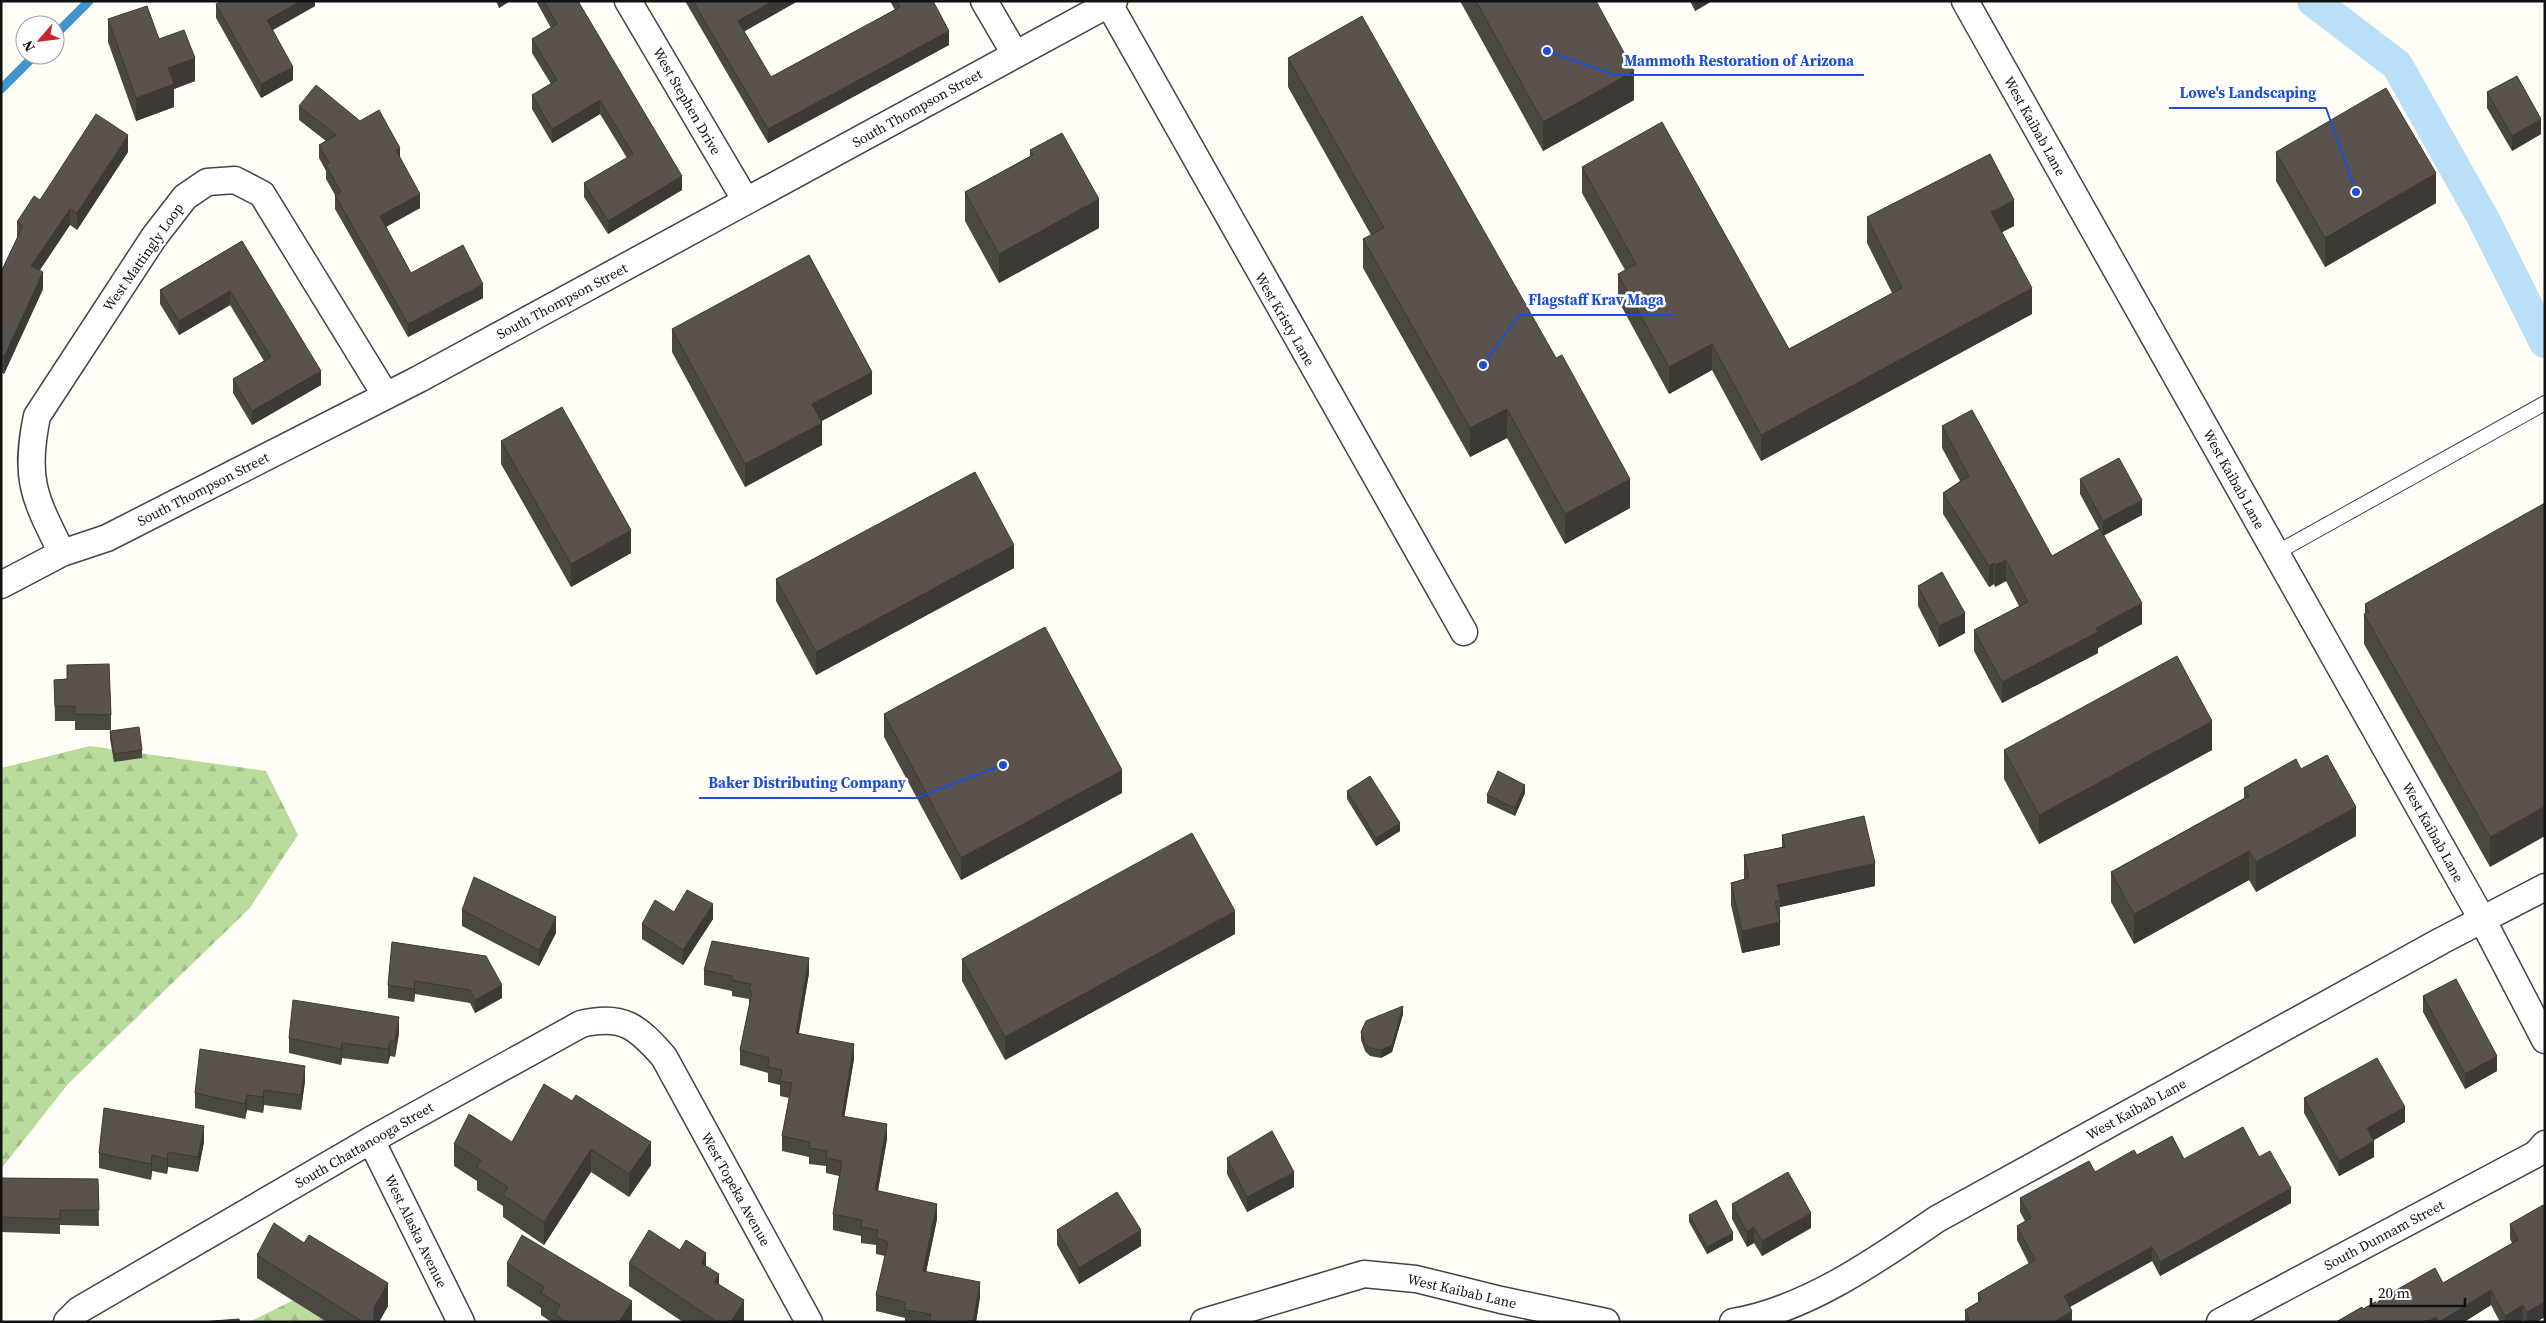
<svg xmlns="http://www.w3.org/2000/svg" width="2546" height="1323" viewBox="0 0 2546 1323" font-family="'Source Serif 4',serif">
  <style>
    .forest { fill: url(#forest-firs) }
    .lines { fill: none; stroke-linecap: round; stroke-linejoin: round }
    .stream { stroke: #3f96cf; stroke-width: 9 }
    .canal { stroke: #b9e0f7; stroke-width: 32 }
    .lane-casing { stroke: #444; stroke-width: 16 }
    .street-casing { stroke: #444; stroke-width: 29 }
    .lane { stroke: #fff; stroke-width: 14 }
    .street { stroke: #fff; stroke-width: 26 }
    .wall { fill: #4d4742 }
    .shaded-wall { fill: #3f3936 }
    .building { fill: #5a524d; stroke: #3f3936 }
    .labels { text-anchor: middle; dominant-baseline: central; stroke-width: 5; stroke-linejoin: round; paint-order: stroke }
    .street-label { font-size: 14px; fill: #111; stroke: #fff }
    .leader { fill: none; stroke: #1d4ed8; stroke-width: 2 }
    .callout-dot { fill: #1d4ed8; stroke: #fff; stroke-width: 2 }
    .callout-label { font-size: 15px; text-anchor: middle; font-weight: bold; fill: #1d4ed8; stroke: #fff; stroke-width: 5; stroke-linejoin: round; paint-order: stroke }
  </style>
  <defs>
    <pattern id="forest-firs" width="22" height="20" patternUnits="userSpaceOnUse" patternTransform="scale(1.25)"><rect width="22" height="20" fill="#b9dc9c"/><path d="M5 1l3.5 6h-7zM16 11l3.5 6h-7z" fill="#9ebc85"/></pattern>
  </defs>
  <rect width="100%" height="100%" fill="#fffdf5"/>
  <path class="forest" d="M90,746l176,25 32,64 -49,74 -181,175 -67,85v-401z
    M300,1297l28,25h-79z"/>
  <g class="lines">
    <path class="stream" d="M55,35l34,-34
      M1,89l34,-34"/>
    <path class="canal" d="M2313,1l84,64 86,153 62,124"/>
    <defs>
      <path id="lane" d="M2276,553l269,-150"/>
      <path id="street" d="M628,1l118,200
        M984,1l31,53
        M1965,1l517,918 63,121
        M1109,4l355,628
        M62,553c-28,-56 -38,-74 -25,-137l117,-179 31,-40 22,-15 28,-2 27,14 124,202
        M1,585l61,-32 45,-15 312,-159 695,-378
        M371,1140l90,182
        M67,1322l12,-12 292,-170 210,-116c42,-10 57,3 83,33l145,265
        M1204,1322l160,-48 52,5 85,21 105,22
        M1733,1322c73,-12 144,-62 204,-103l504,-278 104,-54
        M2220,1322l316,-168 9,-10"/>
    </defs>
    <use href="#lane" class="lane-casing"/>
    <use href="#street" class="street-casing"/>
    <use href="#lane" class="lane"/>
    <use href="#street" class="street"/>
  </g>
  <path class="wall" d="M315,1v5l-42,24 20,50 -32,18 -45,-80v-14z
    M496,1h14l-11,7z
    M536,1h42l104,189 -74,44 -24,-37v-14l43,-25 -27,-44 -48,29 -20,-34v-14l19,-11 -19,-31v-14l19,-11z
    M685,1h113l-54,30 27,46 124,-67 -5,-9h43l16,44 -181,98z
    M1460,1h136l38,99 -91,51z
    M1690,1h22l-17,10z
    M108,19l51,20 36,42 -21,8v18l-38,14 -28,-79z
    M1288,58l342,450 -65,36 -58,-106 -37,19 -107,-189v-29l8,-4 -83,-148z
    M2487,92l54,42 -29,17 -25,-43z
    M299,106l101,53 20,49 -34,19 25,46 72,25 -75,39 -73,-128v-14l-9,-16v-8l-7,-13v-13l7,-4 -27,-21z
    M1030,150l69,78 -100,55 -34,-62v-29l65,-36z
    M128,152l-51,78 -7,-5 -30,45 3,19 -39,85 -3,-2v-100l16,-34v-16l23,-22z
    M2276,152l160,51 -111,64 -49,-86z
    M1582,167l207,182 103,-56 -25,-50v-26l147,9 -12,6 30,82 -271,147 -49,-91 -43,24 -51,-94v-26l7,-4 -43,-77z
    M242,241l79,144 -69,40 -19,-32v-14l31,-18 -34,-56 -51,30 -19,-31v-14z
    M672,329l200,65 -50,27v24l-77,42 -73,-135z
    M1942,426l110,130 47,-27 -19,-35v-15l62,36 -39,21 39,88 -44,24v5l-96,50 -28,-52v-21l45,-24 -13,-25 -11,6 -1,-3 -5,3 -46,-73v-21l17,-12 -18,-33z
    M501,441l130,112 -60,34 -70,-123z
    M2545,503l-55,364 -126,-223v-30h1v-10z
    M1014,568l-198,107 -40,-74v-22z
    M1918,586l47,47 -26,14 -21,-41z
    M67,679l44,36v15h-36v-9h-20l-1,-41z
    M884,714l238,79 -161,87 -77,-143z
    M110,731l32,19v8l-28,4 -4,-23z
    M2004,750h208l-173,94 -35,-65z
    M2301,769l55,67 -100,56 -7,-12 -115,64 -23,-42v-30l133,-74v-10z
    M1347,791l53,40 -24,15 -29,-47z
    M1525,793l-10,23 -28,-13v-8z
    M1782,835l93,51 -95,21v38l-38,8 -11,-48v-22l13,-4v-24l38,-8z
    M462,910l94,23 -17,33 -77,-40z
    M674,912l39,7 -30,46 -41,-26v-15z
    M1235,934l-230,126 -43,-79v-22z
    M392,942l110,56 -27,15 -5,-10 -55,-9 -1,8 -26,-4v-13z
    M704,970l105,3 -10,60 55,26 -10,57 43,23 -9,52 59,28 -11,53 54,25 -4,25h-71v-4l-29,-7v-16l9,-39 -9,-2v-9l-15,-2v-7l-28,-6v-16l6,-38 -13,-3v-7l-17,-2v-7l-27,-6v-15l7,-38 -9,-2v-11l-12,-3v-9l-28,-8v-15l9,-44v-7l-17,-3v-5l-28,-6z
    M2423,996l74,75 -32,18 -42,-77z
    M1403,1014l-11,38 -11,6 -11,-2 -5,-5 -4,-11v-8z
    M399,1033l-4,24 -5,-1 -2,8 -46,-6 -1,7 -52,-12v-15z
    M305,1081l-4,29 -37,-5 -1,8 -16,-3 -2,9 -50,-11v-15z
    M544,1084l107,81 -22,32 -38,-25 -47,73 -41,-28v-11l-26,-16v-9l-23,-15v-22l58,-2z
    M2304,1098l101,24 -31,18v17l-35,19 -35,-63z
    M204,1142l-6,30 -30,-5 -1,7 -15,-3 -1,9 -52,-12v-15z
    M2137,1155l47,4 75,-2 32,46 -131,73 -8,-15 -82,46 2,15 -107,-1v-11l13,-8v-9l51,-29 -12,-24v-14l8,-5 -5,-9v-14l75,-26z
    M1227,1158l67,29 -47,25 -20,-38z
    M1,1178l97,1 1,47 -39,-1v9l-59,-2z
    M1732,1204l79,24 -49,28 -8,-13 -7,4 -15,-28z
    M2545,1207v110l-9,5h-12l-1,-2 -3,2h-20l-9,-17 -27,17h-128l27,-13 80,-26 69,-40 -2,-4v-15z
    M1689,1215l44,25 -26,14 -18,-32z
    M1057,1230l84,16 -62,38 -22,-39z
    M304,1243l84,63 -9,16h-52l-70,-44v-23z
    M507,1263l125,59h-81l-10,-7v-7l-34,-22z
    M629,1263l77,3 38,56h-61l-54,-36z"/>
  <path class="shaded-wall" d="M301,1h14v5l-48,27v-13z
    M499,1h11l-11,7z
    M773,1h25l-60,34v-14z
    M1695,1h17l-17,10z
    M949,31v14l-181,98v-14z
    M195,58v23l-21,8v18l-38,14v-23l32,-30z
    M293,67v13l-32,18v-14z
    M1634,71v29l-91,51v-29z
    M600,100v14l-48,29v-14z
    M2541,119v15l-29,17v-15z
    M128,135v17l-51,78v-17z
    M400,148v13l-4,-11z
    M2436,173v30l-111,64v-29z
    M682,176v14l-74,44v-13z
    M420,194v14l-40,22v-14z
    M1099,199v29l-100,55v-29z
    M2014,200v26l-23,12v-26z
    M70,209v16l-39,58v-17z
    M43,272v17l-39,85v-17z
    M483,284v14l-75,39v-13z
    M2032,288v26l-271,147v-26z
    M230,291v14l-51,30v-14z
    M1712,344v26l-43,24v-27z
    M321,371v14l-69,40v-14z
    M872,372v22l-60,32v-22z
    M1507,409v29l-37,19v-29z
    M822,423v22l-77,42v-23z
    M1630,479v29l-65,36v-30z
    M2142,500v15l-39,21v-15z
    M631,530v23l-60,34v-23z
    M1014,545v23l-198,107v-23z
    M2006,560v21l-11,6v-22z
    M1994,563v21l-5,3v-21z
    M2142,603v21l-44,24v5l-96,50v-21l94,-54z
    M1965,613v20l-26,14v-21z
    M2212,721v29l-173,94v-29z
    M1122,770v23l-161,87v-22z
    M1525,785v8l-10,23v-8z
    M2545,806v30l-55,31v-30z
    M2356,807v29l-100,56v-30z
    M1400,823v8l-24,15v-8z
    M2249,851v29l-115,64v-30z
    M1875,863v23l-95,21v-7l-3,-15z
    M713,904v15l-30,46v-15z
    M1235,911v23l-230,126v-23z
    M556,917v16l-17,33v-16z
    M1780,922v23l-38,8v-22z
    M809,958v15l-13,75v-15z
    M415,981v13l-1,8v-13z
    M502,985v13l-27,15v-13z
    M1403,1006v8l-11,38 -11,6v-8z
    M399,1017v16l-4,24v-16z
    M390,1041v15l-2,8v-15z
    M342,1043v15l-1,7v-16z
    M854,1044v15l-12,72v-15z
    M2497,1056v15l-32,18v-15z
    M305,1066v15l-4,29v-15z
    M264,1090v15l-1,8v-16z
    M247,1095v15l-2,9v-15z
    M2405,1107v15l-38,22v-16z
    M887,1124v15l-12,67v-16z
    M204,1126v16l-6,30v-15z
    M2374,1141v16l-35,19v-15z
    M651,1142v23l-22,32v-23z
    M591,1149v23l-47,73v-23z
    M168,1152v15l-1,7v-15z
    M152,1155v16l-1,9v-16z
    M1294,1172v15l-47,25v-15z
    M2291,1188v15l-131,73v-14z
    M937,1204v15l-14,68v-16z
    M1811,1213v15l-49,28v-15z
    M1754,1227v16l-7,4v-15z
    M1141,1230v16l-62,38v-16z
    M1733,1233v7l-26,14v-7z
    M2152,1247v14l-88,49v-14z
    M706,1253v23l-5,-13z
    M719,1274v23l-4,-15z
    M980,1282v15l-4,25h-3z
    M388,1283v23l-9,16h-5v-15z
    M2491,1290v15l-27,17h-25z
    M744,1300v22h-13z
    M632,1301v21h-13z
    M2545,1302v15l-9,5h-9v-10z
    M2523,1305v15l-3,2h-15v-6z
    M2072,1311v11h-18z
    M2436,1317v5h-9z"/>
  <path class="building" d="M222,1h79l-34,19 26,47 -32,17 -45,-80z
    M544,1h34l104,175 -74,45 -24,-38 49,-29 -33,-54 -48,29 -20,-34 25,-15 -25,-41 25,-15z
    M693,1h80l-35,20 33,56 129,-70 -3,-6h36l16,30 -181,98z
    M1476,1h120l38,70 -91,51z
    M147,6l12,33 25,-9 11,28 -27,10 6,16 -38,14 -28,-79z
    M1362,16l194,342 6,-3 68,124 -65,35 -58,-105 -37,19 -107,-189 21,-11 -96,-170z
    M2517,76l24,43 -29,17 -25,-44z
    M316,85l44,36 19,-11 21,38 -4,2 24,44 -40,22 31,57 52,-28 20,39 -75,40 -73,-129 6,-3 -15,-27 3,-2 -10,-18 17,-10 -37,-29z
    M2386,88l50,85 -111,65 -49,-86z
    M96,114l32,21 -51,78 -7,-4 -39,57 12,6 -39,85 -3,-1v-84l22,-46 -6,-4 17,-26 6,4z
    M1662,122l127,227 113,-61 -35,-71 123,-63 24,46 -23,12 41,76 -271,147 -49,-91 -43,23 -51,-93 18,-10 -54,-97z
    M1062,133l37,66 -100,55 -34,-62 68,-37 -3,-5z
    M242,241l79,130 -69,40 -19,-32 38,-22 -41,-66 -51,30 -19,-31z
    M809,255l63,117 -60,32 10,19 -77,41 -73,-135z
    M562,407l69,123 -60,34 -70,-123z
    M1972,410l80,146 48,-27 42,74 -46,25 2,4 -96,50 -28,-52 54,-28 -22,-42 -11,5 -1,-2 -5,3 -46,-73 26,-17 -27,-50z
    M2119,458l23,42 -39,21 -23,-42z
    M975,472l39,73 -198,107 -40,-73z
    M2545,503v303l-55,31 -126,-223 5,-2 -4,-8z
    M1942,572l23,41 -26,13 -21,-40z
    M1045,627l77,143 -161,88 -77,-144z
    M2177,656l35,65 -173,94 -35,-65z
    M109,664l2,51 -36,-1v-8h-20l-1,-26 13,-1v-14z
    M139,727l3,23 -28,4 -4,-23z
    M2327,755l29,52 -100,55 -7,-11 -115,63 -23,-42 138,-76 -5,-8 52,-29 5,10z
    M1498,771l27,14 -10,23 -28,-13z
    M1370,776l30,47 -24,15 -29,-47z
    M1864,816l11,47 -98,22 3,15 -5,1 5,21 -38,9 -11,-48 18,-5 -5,-23 41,-8 -3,-12z
    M1192,833l43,78 -230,126 -43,-78z
    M474,877l82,40 -17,33 -77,-40z
    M687,890l26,14 -30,46 -41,-26 13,-24 19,12z
    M712,941l97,17 -13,75 58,11 -12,72 45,8 -12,66 62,14 -14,67 57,11 -7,40h-44l2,-8 -26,-4v-8l-29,-7 12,-53 -12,-4 2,-8 -17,-3 1,-7 -29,-6 9,-53 -16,-3 1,-7 -18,-3 1,-6 -28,-6 10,-53 -12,-2 2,-11 -14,-3 1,-9 -29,-8 12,-58 -3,-1 2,-7 -19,-4v-4l-28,-6z
    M392,942l94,14 16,29 -27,15 -5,-10 -55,-9 -1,8 -26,-4z
    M2456,979l41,77 -32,18 -42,-78z
    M293,1000l106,17 -4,24h-5l-2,8 -46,-6 -1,6 -52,-11z
    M1403,1006l-11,39 -11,5 -11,-2 -5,-4 -4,-12 5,-11z
    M200,1049l105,17 -4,29 -37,-5 -1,7 -16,-2 -2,9 -50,-11z
    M2377,1058l28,49 -38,21 7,13 -35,20 -35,-63z
    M544,1084l28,17 4,-6 75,47 -22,32 -38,-25 -47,73 -41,-27 5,-8 -31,-20 4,-7 -27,-16 15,-30 43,28z
    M104,1108l100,18 -6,31 -30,-5 -1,7 -15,-4 -1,9 -52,-11z
    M2243,1127l16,30 11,-6 21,37 -131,74 -8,-15 -88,49 8,15 -18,11h-90l5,-3 -4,-9 17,-10 -4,-7 57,-33 -18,-34 14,-8 -11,-20 69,-37 6,11 39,-22 3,5 35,-19 12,23z
    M1272,1131l22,41 -47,25 -20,-39z
    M1788,1172l23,41 -49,28 -8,-14 -7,5 -15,-28z
    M1,1178l97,1 1,31h-39v9l-59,-2z
    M1117,1192l24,38 -62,38 -22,-38z
    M1716,1200l17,33 -26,14 -18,-32z
    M2543,1205l2,2v95l-18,10 -4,-7 -18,11 -14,-26 -52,32 -3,-5 -9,5h-91l26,-15 1,2 72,-41 8,15 75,-43 -8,-16z
    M274,1223l30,20 5,-8 79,48 -14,24v15h-11l-106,-67z
    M649,1230l31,20 6,-10 20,13 -5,10 18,11 -4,8 29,18 -13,22h-14l-88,-59z
    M522,1235l110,66 -13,21h-53l-11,-8 5,-9 -19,-12 3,-6 -37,-24z
    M239,1319l1,3h-40z"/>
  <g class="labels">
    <g class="street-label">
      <text transform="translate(687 101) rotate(60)">West Stephen Drive</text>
      <text transform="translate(917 108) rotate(-29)">South Thompson Street</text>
      <text transform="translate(2035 126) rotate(61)">West Kaibab Lane</text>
      <text transform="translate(143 257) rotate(-55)">West Mattingly Loop</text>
      <text transform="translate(562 301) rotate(-28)">South Thompson Street</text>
      <text transform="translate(1285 319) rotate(60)">West Kristy Lane</text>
      <text transform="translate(2234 479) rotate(61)">West Kaibab Lane</text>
      <text transform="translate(203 489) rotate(-27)">South Thompson Street</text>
      <text transform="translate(2433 832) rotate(61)">West Kaibab Lane</text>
      <text transform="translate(2136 1109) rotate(-29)">West Kaibab Lane</text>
      <text transform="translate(364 1145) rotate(-30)">South Chattanooga Street</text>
      <text transform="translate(736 1189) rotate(61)">West Topeka Avenue</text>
      <text transform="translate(416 1231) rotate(64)">West Alaska Avenue</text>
      <text transform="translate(2384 1235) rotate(-28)">South Dunnam Street</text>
      <text transform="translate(1462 1291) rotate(13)">West Kaibab Lane</text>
    </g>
  </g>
  <path class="leader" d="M1547 51L1614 75H1864M2356 192L2326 108H2169M1483 365L1519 315H1674M1003 765L916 798H699"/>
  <g class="callout-dot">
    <circle cx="1547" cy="51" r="5"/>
    <circle cx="2356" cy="192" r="5"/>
    <circle cx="1483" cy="365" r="5"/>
    <circle cx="1003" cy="765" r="5"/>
  </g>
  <g class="callout-label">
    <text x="1739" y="66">Mammoth Restoration of Arizona</text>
    <text x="2248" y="98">Lowe's Landscaping</text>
    <text x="1596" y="305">Flagstaff Krav Maga</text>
    <text x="807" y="788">Baker Distributing Company</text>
  </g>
  <rect width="2546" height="1323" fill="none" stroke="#111111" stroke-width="5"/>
  <g transform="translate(40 40) rotate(242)"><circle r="24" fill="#ffffff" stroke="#a0a0a0"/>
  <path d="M0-4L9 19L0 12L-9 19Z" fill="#c4262e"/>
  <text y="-8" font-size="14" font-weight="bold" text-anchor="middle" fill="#111111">N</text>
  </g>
  <path d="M2371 1298v8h94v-8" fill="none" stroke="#111111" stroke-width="2.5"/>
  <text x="2378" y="1298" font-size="15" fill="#111111" stroke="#ffffff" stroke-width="4" paint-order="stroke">20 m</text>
</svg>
